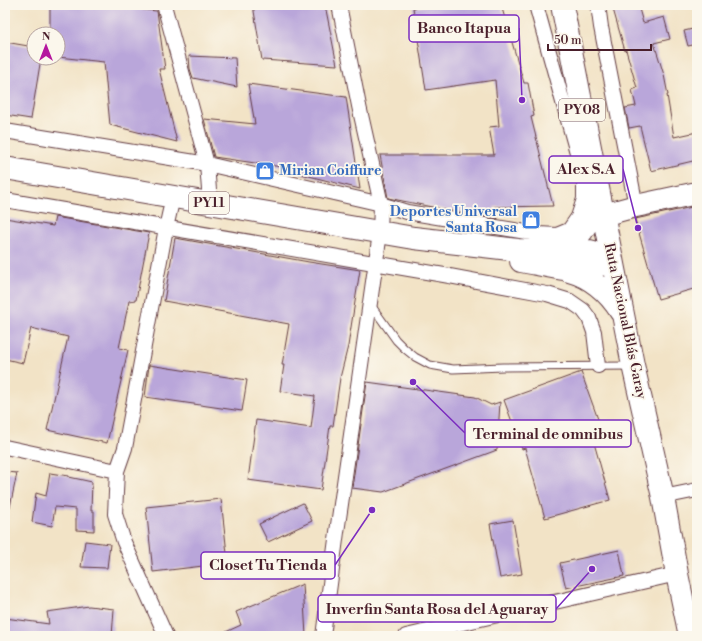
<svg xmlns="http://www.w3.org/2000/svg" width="702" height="641" viewBox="0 0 702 641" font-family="'Libre Bodoni',serif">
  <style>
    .building { fill: #b9a6da }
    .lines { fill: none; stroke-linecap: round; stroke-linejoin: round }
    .service-casing { stroke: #633c42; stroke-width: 9 }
    .minor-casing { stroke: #633c42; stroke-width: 16 }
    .trunk-casing { stroke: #633c42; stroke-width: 24 }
    .service { stroke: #fff; stroke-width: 7 }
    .minor { stroke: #fff; stroke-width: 14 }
    .trunk { stroke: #fff; stroke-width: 22 }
    .labels { text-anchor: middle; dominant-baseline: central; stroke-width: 3.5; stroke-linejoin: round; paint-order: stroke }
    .shield { fill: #fbf7ec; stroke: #7f6065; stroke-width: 1 }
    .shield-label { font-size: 13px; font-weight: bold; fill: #4a1f2b }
    .shop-label { font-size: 14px; font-weight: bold; fill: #366cbe; stroke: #fbf7ec; text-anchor: start }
    .street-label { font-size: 14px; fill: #4a1f2b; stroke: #fbf7ec }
    .leader { fill: none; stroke: #7b2cbf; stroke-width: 1.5 }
    .callout-dot { fill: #7b2cbf; stroke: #fbf7ec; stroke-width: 1.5 }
    .callout { fill: #fbf7ec; stroke: #7b2cbf; stroke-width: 1.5 }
    .callout-label { font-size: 15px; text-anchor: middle; font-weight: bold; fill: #4a1f2b }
  </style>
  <rect width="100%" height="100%" fill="#fbf7ec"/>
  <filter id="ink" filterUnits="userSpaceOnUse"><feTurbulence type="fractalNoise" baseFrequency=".025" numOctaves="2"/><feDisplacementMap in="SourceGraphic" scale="8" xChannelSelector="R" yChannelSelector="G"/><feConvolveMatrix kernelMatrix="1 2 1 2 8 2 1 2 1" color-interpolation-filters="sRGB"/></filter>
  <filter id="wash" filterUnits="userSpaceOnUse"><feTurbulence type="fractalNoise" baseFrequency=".012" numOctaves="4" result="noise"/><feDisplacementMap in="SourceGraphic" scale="16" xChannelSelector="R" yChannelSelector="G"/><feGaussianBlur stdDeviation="0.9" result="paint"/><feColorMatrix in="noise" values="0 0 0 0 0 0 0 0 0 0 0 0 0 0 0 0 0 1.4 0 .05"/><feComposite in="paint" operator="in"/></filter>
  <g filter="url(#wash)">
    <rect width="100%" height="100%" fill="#f2e3c6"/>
    <g id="blocks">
      <path class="building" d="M50,5h45l62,6 8,58h-6l18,73 -67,-17 -6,-63 -46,-5v-23h-8z
        M253,5h72l12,60 -75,-5z
        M430,5h71l23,78h4l6,33 -3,1 22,89 -59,1 4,12 -46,-8 -64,-13 -8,-43h114l-5,-28 10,-1 -4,-46 -69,10 -13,-82z
        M627,5h11l5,18 21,-6 6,22 -16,4 10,32 4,20h-1l7,42 23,-5v28l-46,11 -11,-45 -11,2 -4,-20 11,-2 -4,-16 5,-2 -11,-38 -1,1 -12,-42z
        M697,28v16l-9,2 -4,-15z
        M5,42l29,5v11h7l-10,61 -26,-4z
        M189,56l46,2 2,29 -44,-9 -3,-9z
        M248,84l98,13 14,92 -63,-16 -1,-4 -82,-12 -10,-38 51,5z
        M697,206v82l-39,11 -23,-80z
        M55,217l94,16 -13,67 -7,1 -10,47 9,2 -21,93 -60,-13 21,-93 -37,-9 -8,35 -18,-4v-141l48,8z
        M175,238l134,24 51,8 -12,76 -8,32 -7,48h-3l-9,64 -73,-10 8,-60 55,8 4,-32 -35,-5 4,-26h-2l7,-41 -125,-23z
        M149,365l98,15 -5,31 -97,-14z
        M581,372l18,50 -10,3 21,75 -65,18 -20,-70 -3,1 -18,-49z
        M367,382l108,15 16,8 9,-3 -3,48 -114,42 -31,-4z
        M5,472l12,1 -7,34 -5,-1z
        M50,473l19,3v1l23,5 -1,29h3v20l-18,-1v-21l-21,-2 -3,19 -20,-4 4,-29 10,3z
        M221,499l7,64 -75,9 -7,-65z
        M303,503l9,18 -44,21 -9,-18z
        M513,520l9,54 -22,4 -10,-54z
        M85,541l25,3 -3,24 -26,-1z
        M619,550l5,26 -58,12 -6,-25z
        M303,584l3,52h-89l24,-11 -5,-13z
        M89,606l25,3 -2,27h-16l-21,-3 1,3h-71v-18l44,6 -2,-12z"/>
    </g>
  </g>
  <g filter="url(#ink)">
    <use href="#blocks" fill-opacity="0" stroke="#633c42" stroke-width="1"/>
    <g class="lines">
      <defs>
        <path id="service" d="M371,305l25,35 9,9 10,8 15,8 23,4 50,-2 128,-1"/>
        <path id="minor" d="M164,5l43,159 3,39
          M598,5l3,22 35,179
          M5,131l202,33 170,39 30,9 131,22 19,1 12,-5 9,-13 6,-18v-21l-48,-173
          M5,200l439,75 103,19 23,7 13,9 6,8 5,14 4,34
          M5,447l112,24 8,-23 41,-220 7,-31
          M117,471l-2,43 9,28 42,94
          M663,497l34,-7
          M323,636l14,-104 43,-299 1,-29 -22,-98 -20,-101
          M406,636l271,-62"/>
        <path id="trunk" d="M562,5l50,254 21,106 30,132 14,77 13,62
          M5,168l409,70 104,12 23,1 35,-2 13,2 12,3 11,5
          M603,215l33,-9 61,-13
          M562,250c24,-17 29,-30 32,-58
          M521,261c20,3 51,13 71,7 7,-2 13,-5 20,-9
          M569,271c22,6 40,22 52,41"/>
      </defs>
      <use href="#service" class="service-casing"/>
      <use href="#minor" class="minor-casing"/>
      <use href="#trunk" class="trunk-casing"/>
      <use href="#service" class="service"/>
      <use href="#minor" class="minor"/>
      <use href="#trunk" class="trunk"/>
    </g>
  </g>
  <defs>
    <symbol id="shop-square" viewBox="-11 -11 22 22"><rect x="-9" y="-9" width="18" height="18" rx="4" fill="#3f7fe0" stroke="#fbf7ec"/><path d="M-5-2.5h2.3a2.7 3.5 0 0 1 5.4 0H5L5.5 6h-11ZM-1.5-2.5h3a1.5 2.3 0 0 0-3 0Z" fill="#fff"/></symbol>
  </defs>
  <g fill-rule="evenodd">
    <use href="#shop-square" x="254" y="160" width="22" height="22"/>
    <use href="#shop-square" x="520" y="209" width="22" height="22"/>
  </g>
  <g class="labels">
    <g class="shield">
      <rect x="559" y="99" width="46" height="22" rx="3"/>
      <rect x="189" y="192" width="40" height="22" rx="3"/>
    </g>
    <g class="shield-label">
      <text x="582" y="110">PY08</text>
      <text x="209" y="203">PY11</text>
    </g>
    <g class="shop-label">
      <text x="279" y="171">Mirian Coiffure</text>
      <text x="517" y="212" text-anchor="end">Deportes Universal<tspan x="517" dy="16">Santa Rosa</tspan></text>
    </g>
    <g class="street-label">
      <text transform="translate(625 321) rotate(78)">Ruta Nacional Blás Garay</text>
    </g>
  </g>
  <path class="leader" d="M522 100L519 28M638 228L623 169M413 382L465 433M372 510L335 565M592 569L556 609"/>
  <g class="callout-dot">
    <circle cx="522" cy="100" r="4"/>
    <circle cx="638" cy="228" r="4"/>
    <circle cx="413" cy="382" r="4"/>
    <circle cx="372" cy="510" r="4"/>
    <circle cx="592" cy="569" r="4"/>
  </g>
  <g class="callout">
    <rect x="409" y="15" width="110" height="27" rx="4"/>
    <rect x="549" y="156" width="74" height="27" rx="4"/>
    <rect x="465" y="420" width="166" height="27" rx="4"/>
    <rect x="201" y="552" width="134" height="27" rx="4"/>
    <rect x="318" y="595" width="238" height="27" rx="4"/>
  </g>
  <g class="callout-label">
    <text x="464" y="33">Banco Itapua</text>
    <text x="586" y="174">Alex S.A</text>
    <text x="548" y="439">Terminal de omnibus</text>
    <text x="268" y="570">Closet Tu Tienda</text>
    <text x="437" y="614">Inverfin Santa Rosa del Aguaray</text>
  </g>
  <rect width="702" height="641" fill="none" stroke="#fbf7ec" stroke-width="20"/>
  <g transform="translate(46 46)"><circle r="19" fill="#fbf7ec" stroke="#b4a19f"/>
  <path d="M0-3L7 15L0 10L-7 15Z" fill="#b5179e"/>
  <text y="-6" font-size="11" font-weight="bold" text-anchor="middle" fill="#4a1f2b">N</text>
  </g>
  <path d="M548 44v6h103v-6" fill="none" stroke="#4a1f2b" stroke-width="2"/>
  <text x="554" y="44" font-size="12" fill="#4a1f2b" stroke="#fbf7ec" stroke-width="3" paint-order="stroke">50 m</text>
</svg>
